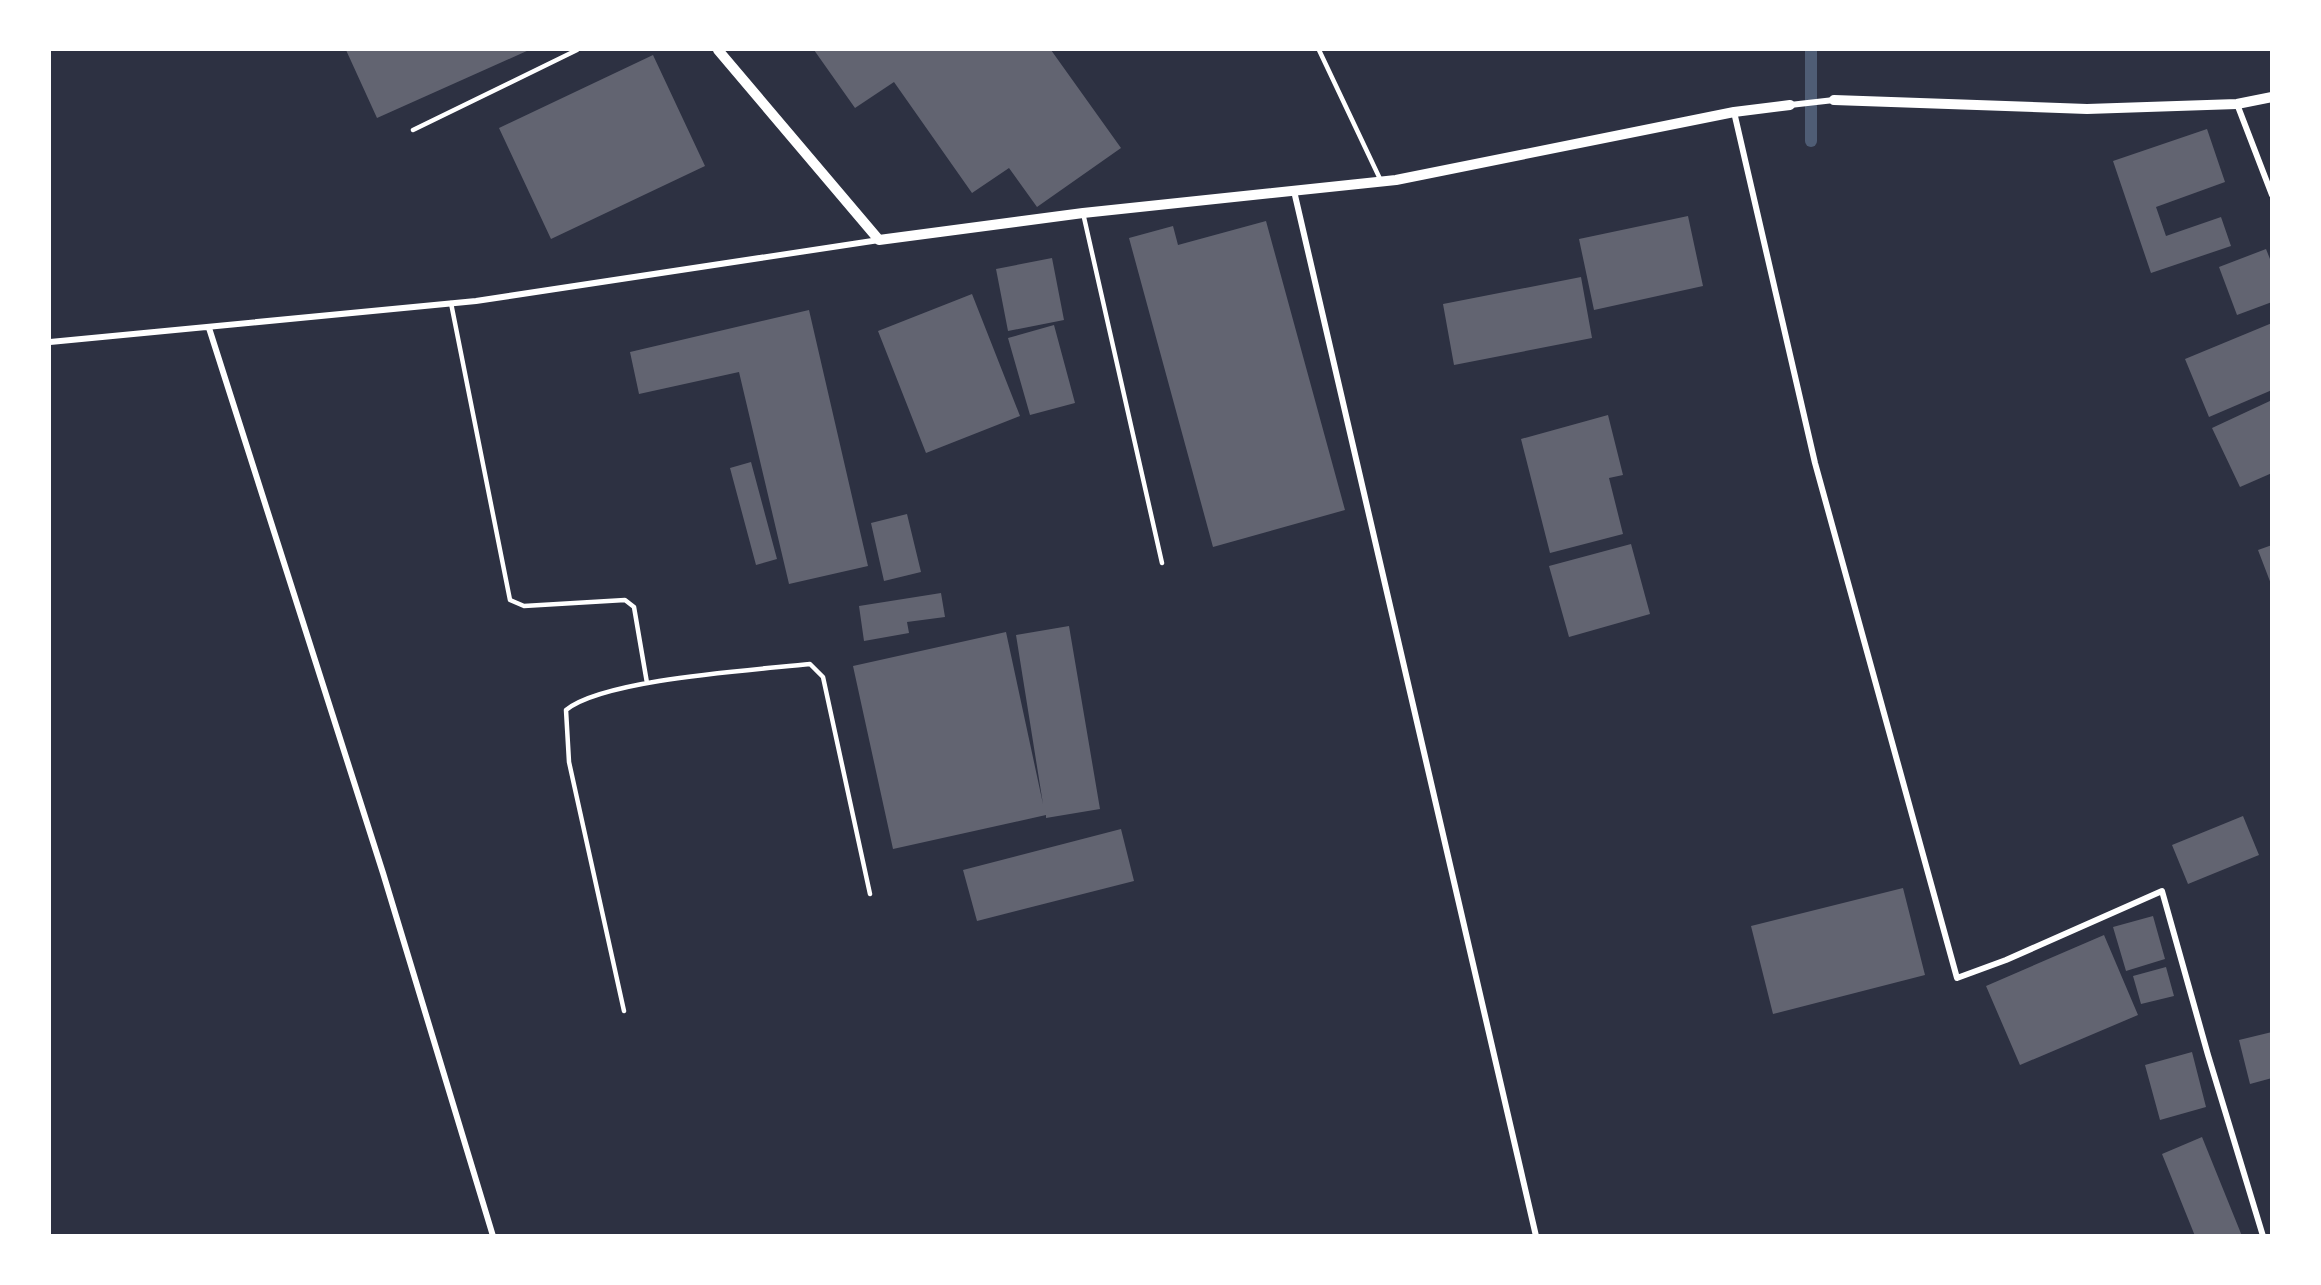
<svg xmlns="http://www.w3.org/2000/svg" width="2321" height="1285" viewBox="0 0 2321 1285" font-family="'Fira Sans',sans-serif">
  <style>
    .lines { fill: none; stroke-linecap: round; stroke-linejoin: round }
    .stream { stroke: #4f5d75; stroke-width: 12 }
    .building { fill: #626471 }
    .service { stroke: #fff; stroke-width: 4.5 }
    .minor { stroke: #fff; stroke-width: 6 }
    .tertiary { stroke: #fff; stroke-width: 10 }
  </style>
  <rect width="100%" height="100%" fill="#2d3142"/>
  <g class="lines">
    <path class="stream" d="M1811,141v-91"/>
  </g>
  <path class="building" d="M346,50h183l-152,68z
    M814,50h237l70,98 -84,59 -28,-39 -37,25 -78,-111 -39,26z
    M653,55l52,111 -154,73 -52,-111z
    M2207,129l18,53 -69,25 10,29 55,-19 10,29 -80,27 -38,-112z
    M1688,216l15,70 -109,24 -15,-71z
    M1266,221l79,289 -132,37 -84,-309 44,-12 5,19z
    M2266,249l6,15v38l-35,13 -18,-48z
    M1052,258l12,62 -56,11 -12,-62z
    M1581,277l11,61 -138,27 -11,-61z
    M972,294l48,122 -94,37 -48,-122z
    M809,310l59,256 -79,18 -50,-212 -100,22 -9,-42z
    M2272,323v67l-63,27 -24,-58z
    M1054,325l21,78 -45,12 -22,-77z
    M2272,400v73l-32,14 -28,-59z
    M1608,415l15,60 -14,3 14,56 -73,19 -29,-114z
    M751,462l26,97 -21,6 -26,-97z
    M907,514l14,58 -37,9 -13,-58z
    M1631,544l19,70 -81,23 -20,-71z
    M2272,545v39h-1l-13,-34z
    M941,593l4,24 -38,5 2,11 -45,8 -5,-35z
    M1069,626l31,183 -54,9v-3l-153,34 -40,-183 153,-34 37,172 -27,-169z
    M2243,816l16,39 -71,29 -16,-39z
    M1121,829l13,52 -157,40 -14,-51z
    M1903,888l22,87 -152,39 -22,-88z
    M2153,916l12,43 -39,12 -13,-44z
    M2104,935l34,80 -118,50 -34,-79z
    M2166,967l8,29 -33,8 -8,-28z
    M2272,1032v46l-22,6 -11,-44z
    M2192,1052l14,55 -46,13 -15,-55z
    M2202,1137l40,99h-47l-33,-82z"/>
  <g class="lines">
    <path class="service" d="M1319,50l62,131
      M413,130l164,-80
      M1083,213l79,350
      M451,303l59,297 14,6 101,-6 9,7 13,76
      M624,1011l-55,-249 -3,-52c38,-31 189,-40 244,-46l13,13 47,217"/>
    <path class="minor" d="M2237,104l35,91
      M1790,105l44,-5
      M1734,112l81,351 142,515 49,-18 156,-69 46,164 55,181
      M1294,191l242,1045
      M209,328l174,545 110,363
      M50,342l426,-41 403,-61"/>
    <path class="tertiary" d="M718,50l161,190 204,-27 313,-33 338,-68 56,-7
      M1834,100l253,9 150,-5 35,-7"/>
  </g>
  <rect width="2321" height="1285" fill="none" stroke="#ffffff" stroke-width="102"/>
</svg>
